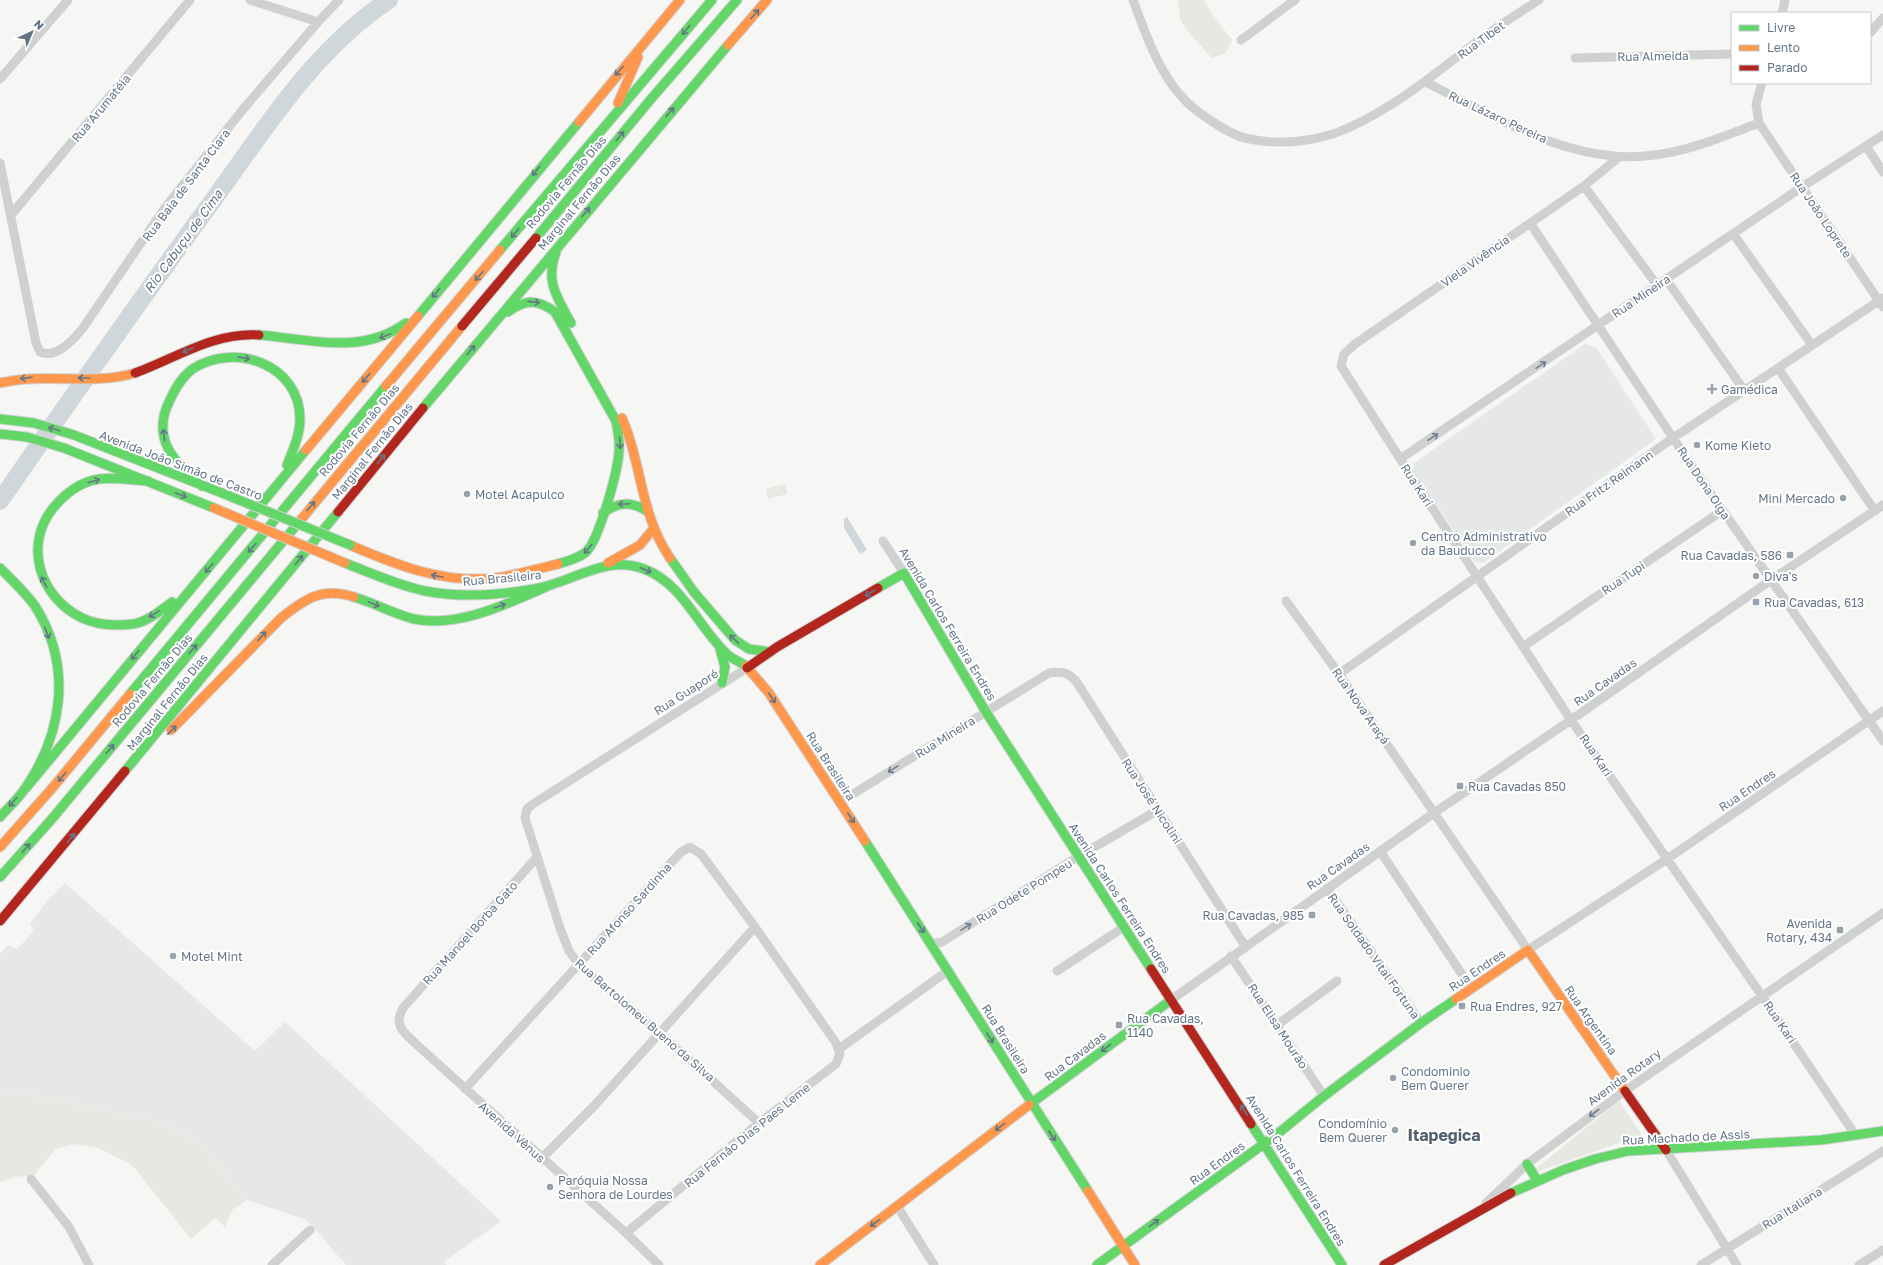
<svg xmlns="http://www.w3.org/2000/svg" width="1883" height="1265" viewBox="0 0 1883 1265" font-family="'Golos Text',sans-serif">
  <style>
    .built { fill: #e6e8e7 }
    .green { fill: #e6e9e2 }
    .water { fill: #d0d7db }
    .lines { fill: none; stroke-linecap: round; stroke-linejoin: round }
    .river { stroke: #d0d7db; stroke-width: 18 }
    .fast-casing { stroke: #d1d3d4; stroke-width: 11 }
    .slow-casing { stroke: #d1d3d4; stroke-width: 11 }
    .jam-casing { stroke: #d1d3d4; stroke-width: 11 }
    .street { stroke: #cfd1d1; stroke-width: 9 }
    .fast { stroke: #63d668; stroke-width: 9 }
    .slow { stroke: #ff974d; stroke-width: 9 }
    .jam { stroke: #b3261e; stroke-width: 9 }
    .fast-bridge-casing { stroke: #d1d3d4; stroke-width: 11; stroke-linecap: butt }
    .slow-bridge-casing { stroke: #d1d3d4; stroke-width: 11; stroke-linecap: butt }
    .fast-bridge { stroke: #63d668; stroke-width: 9 }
    .slow-bridge { stroke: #ff974d; stroke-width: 9 }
    .oneway { stroke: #637687 }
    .oneway2 { stroke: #6e7f8e }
    .poi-dot { fill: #96a3ad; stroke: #fff; stroke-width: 1.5 }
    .labels { text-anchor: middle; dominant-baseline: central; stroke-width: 4; stroke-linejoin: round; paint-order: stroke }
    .street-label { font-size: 12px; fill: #637687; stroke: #fff }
    .poi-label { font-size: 12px; fill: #637687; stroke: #fff; text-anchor: start }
    .water-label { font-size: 13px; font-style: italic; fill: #5f7883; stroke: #fff }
    .district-label { font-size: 16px; font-weight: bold; fill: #525f6c; stroke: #fff }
  </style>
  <rect width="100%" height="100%" fill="#f6f6f4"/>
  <path class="built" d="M1585,344l11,3 60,92 -173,124 -9,-2 -61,-91 1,-7z
    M65,883l190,168 30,-29 216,199 -57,41 3,3h-101l-39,-45 -60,-20 -42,-50 -14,-13 -32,-15 -145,-31 -14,5v-142l8,-9 9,4 17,-18 -4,-7 16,-22z"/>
  <path class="green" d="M1178,0h26l9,15 19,25 -6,13 -14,5 -28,-31 -4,-9z
    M785,484l2,10 -19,5 -2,-10z
    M14,1091l145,31 32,15 14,13 42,50 -14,9 -8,18 -10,-9 -24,21 -59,-74 -34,-17 -23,-4 -19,5 -22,26 -19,2 -15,5v-86z
    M1619,1101l23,34 -114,40z"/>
  <path class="water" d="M847,517l20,33 -7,4 -16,-26v-9z"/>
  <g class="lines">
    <path class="river" d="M0,501c69,-100 139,-199 211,-298 52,-71 102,-153 178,-203"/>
    <defs>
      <path id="fast" d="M536,238l115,-139 86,-99
        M500,250l212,-250
        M556,252c-11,30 1,45 15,71
        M508,312c17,-13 30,-13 47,0l61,109c2,10 4,20 3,30 -1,20 -20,89 -33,101 -8,7 -19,9 -28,12
        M418,316l161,-194
        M259,335c51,4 102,21 147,-12
        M423,408l305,-363
        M0,419l34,4 40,12 148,58
        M0,434l27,3 37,11 150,60
        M148,481c-18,-1 -37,-5 -54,-1 -17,4 -29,14 -40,27 -31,37 -15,90 28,111 15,7 34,8 51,6 14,-2 27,-13 39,-22
        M202,486c-27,-23 -51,-47 -33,-84 6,-13 13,-26 25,-34 42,-26 106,-3 106,51 0,16 -7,31 -13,46
        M603,513c15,-11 28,-12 44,-2
        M670,558l24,34 41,48 14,9 21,3
        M345,563c26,10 52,22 80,28 35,7 74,4 109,-2 38,-6 71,-35 110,-20 40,15 54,59 84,86 5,4 12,7 18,11
        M0,568c12,12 25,24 35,38 38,60 28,128 -11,184 -7,10 -16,18 -24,27
        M878,588l26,-15 82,139 165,257
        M354,597c21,6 39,17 60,22 45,9 92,-15 132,-32
        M720,649l5,18 -3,16
        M130,694l256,-308
        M125,771l213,-259
        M26,788l280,-338
        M865,841l223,350
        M0,877l51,-57 248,-298
        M1029,1105l142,-105
        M1251,1124l91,141
        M1527,1164l10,16
        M1511,1193l52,-23 32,-11 33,-8 193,-11 62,-9
        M1097,1265l179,-130 48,-39 97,-73 35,-24"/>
      <path id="slow" d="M728,45l39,-45
        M618,103l20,-46
        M579,122l101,-122
        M0,383c45,-11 91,3 135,-10
        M386,386l114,-136
        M622,418c21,48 17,94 48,140
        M306,450l112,-134
        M299,522l163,-196
        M350,545c46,20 94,39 145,33 21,-3 42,-9 63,-14
        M608,563l32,-18 14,-17
        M746,666l23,27 96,148
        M171,730l110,-112c25,-20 41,-31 73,-21
        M0,847l54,-61 76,-92
        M1456,999l72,-49 97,141
        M1088,1191l47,74
        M820,1265l209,-160"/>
      <path id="jam" d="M462,326l74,-88
        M135,373c41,-15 79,-41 124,-38
        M338,512l85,-104
        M747,668l30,-21 101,-59
        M0,921l125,-150
        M1151,969l100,155
        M1625,1091l41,59
        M1384,1265l127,-72"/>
    </defs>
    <use href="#fast" class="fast-casing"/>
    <use href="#slow" class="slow-casing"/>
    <use href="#jam" class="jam-casing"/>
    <path class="street" d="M250,0l68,22
      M1133,0c11,30 26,73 49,97 11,13 46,37 63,41 33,8 72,4 103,-10 49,-22 89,-56 131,-88 19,-14 40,-27 60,-40
      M1782,13l3,-13
      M1870,33l13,-15
      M1241,40l54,-40
      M1575,58l157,-4
      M0,79l68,-79
      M1425,82c68,33 141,81 220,74 40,-3 77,-19 114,-33
      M1762,83l-6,21 3,19 124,184
      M1866,146l17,26
      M1619,157l-35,29 -229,158 -11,10 -3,12 65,102 165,252 191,276 94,140
      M0,163l36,180 4,9c17,7 34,-13 43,-24l81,-119 80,-101 74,-86 21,-22
      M1584,186l73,99
      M11,215l179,-215
      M1530,223l159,239 194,279
      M1734,235l78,110
      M1666,279l78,111
      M1778,368l97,143
      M1400,459l402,-272 81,-52
      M883,541l21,32
      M1286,601l53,73 189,276 139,-91 216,-148
      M1524,646l199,-136
      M747,668l-214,136 -6,5 -2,9 35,110 9,23 10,14 81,68 99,90
      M1339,674l334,-236 210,-140
      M840,802l209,-129c13,-2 18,-1 27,8l169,265
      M1380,851l91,137
      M537,857l-134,151c-10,18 1,24 13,36l210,189 33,32
      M1327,888l94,135
      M932,944l10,-2 137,-86 79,-46
      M1231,956l93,140
      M1057,971l67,-44
      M1171,1000l263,-187 137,-93 200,-140 112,-75
      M1277,1025l60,-44
      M839,1049l110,-79
      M465,1089l216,-237 9,-5 11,7 54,73 81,116 4,11 -4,10 -77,59 -133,110
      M1666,1150l71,115
      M542,1158l53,-53 160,-178
      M31,1179l38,48 20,38
      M1486,1203l41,-39 99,-74 257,-177
      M897,1206l37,59
      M272,1265l38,-35
      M1701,1265l182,-114
      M1859,1265l24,-15"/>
    <use href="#fast" class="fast"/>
    <use href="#slow" class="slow"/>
    <use href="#jam" class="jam"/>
    <defs>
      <path id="fast-bridge" d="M222,493l128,52"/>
      <path id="slow-bridge" d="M214,508l131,55"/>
    </defs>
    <use href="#fast-bridge" class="fast-bridge-casing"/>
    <use href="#slow-bridge" class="slow-bridge-casing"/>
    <use href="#fast-bridge" class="fast-bridge"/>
    <use href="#slow-bridge" class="slow-bridge"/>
  </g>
  <defs><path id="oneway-shaft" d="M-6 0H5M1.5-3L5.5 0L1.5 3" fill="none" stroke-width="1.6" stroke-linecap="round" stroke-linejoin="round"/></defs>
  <g class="oneway">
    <use href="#oneway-shaft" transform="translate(755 14) rotate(-49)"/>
    <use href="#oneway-shaft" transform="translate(686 30) rotate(130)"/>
    <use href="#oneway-shaft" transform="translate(619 71) rotate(130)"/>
    <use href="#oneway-shaft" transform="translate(670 112) rotate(-49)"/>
    <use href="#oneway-shaft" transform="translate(620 136) rotate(-50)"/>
    <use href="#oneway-shaft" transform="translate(536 171) rotate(129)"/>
    <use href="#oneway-shaft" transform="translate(586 212) rotate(-50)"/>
    <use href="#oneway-shaft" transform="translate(515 233) rotate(130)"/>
    <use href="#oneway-shaft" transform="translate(479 276) rotate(130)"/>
    <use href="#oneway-shaft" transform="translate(436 293) rotate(129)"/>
    <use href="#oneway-shaft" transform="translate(534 302) rotate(6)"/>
    <use href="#oneway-shaft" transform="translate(385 336) rotate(158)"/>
    <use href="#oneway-shaft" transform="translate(188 350) rotate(157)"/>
    <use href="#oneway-shaft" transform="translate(471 350) rotate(-50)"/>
    <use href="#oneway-shaft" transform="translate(244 358) rotate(10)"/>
    <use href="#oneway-shaft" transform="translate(26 378) rotate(173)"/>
    <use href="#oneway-shaft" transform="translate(84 378) rotate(180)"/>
    <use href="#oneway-shaft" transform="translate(366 378) rotate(130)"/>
    <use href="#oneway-shaft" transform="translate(54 429) rotate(-163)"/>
    <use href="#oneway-shaft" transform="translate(164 435) rotate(-97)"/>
    <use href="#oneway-shaft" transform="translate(620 443) rotate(87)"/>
    <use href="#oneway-shaft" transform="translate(381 459) rotate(-51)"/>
    <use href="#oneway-shaft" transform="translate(94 481) rotate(-15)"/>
    <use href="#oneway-shaft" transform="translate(181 495) rotate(22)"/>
    <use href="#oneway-shaft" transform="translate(624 504) rotate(177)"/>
    <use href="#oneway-shaft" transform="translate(311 506) rotate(-50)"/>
    <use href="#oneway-shaft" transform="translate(252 548) rotate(130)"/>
    <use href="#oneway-shaft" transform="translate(588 549) rotate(130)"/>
    <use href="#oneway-shaft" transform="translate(299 560) rotate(-51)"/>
    <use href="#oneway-shaft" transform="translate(209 568) rotate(130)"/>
    <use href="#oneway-shaft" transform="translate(646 570) rotate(23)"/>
    <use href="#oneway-shaft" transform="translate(437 576) rotate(-170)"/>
    <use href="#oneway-shaft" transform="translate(44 582) rotate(-117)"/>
    <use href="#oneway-shaft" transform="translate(870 593) rotate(150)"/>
    <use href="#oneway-shaft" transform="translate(374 604) rotate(23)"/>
    <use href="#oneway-shaft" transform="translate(500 606) rotate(-18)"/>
    <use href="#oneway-shaft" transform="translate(154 614) rotate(148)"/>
    <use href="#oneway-shaft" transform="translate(47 633) rotate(69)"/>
    <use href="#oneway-shaft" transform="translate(262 636) rotate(-47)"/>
    <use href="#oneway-shaft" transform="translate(734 639) rotate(-137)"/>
    <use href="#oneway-shaft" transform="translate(193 649) rotate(-50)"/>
    <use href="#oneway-shaft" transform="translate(135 655) rotate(130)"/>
    <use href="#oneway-shaft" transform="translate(772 698) rotate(56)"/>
    <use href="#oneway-shaft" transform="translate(172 730) rotate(-45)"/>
    <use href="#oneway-shaft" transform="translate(110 749) rotate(-50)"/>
    <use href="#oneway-shaft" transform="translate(62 777) rotate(130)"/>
    <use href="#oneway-shaft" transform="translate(13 802) rotate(131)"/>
    <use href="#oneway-shaft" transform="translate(851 818) rotate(57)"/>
    <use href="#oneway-shaft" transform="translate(71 838) rotate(-50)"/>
    <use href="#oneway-shaft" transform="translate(26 848) rotate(-48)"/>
    <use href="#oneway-shaft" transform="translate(921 928) rotate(57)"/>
    <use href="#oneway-shaft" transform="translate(990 1038) rotate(58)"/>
    <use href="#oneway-shaft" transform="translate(1106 1048) rotate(143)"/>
    <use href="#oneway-shaft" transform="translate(1244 1110) rotate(-123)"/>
    <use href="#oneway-shaft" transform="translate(1000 1127) rotate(144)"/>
    <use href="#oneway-shaft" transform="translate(1052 1136) rotate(57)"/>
    <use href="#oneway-shaft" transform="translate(875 1223) rotate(143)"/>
    <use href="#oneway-shaft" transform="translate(1154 1223) rotate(-36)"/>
  </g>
  <g class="oneway2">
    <use href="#oneway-shaft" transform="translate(1541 365) rotate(-34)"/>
    <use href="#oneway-shaft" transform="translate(1433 437) rotate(-34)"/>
    <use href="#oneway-shaft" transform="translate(893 769) rotate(148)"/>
    <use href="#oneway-shaft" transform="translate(966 927) rotate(-32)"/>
    <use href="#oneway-shaft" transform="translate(1594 1113) rotate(143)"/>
  </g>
  <g class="poi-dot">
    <path d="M1710 383h4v4h4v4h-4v4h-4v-4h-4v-4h4z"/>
    <circle cx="1697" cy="445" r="4"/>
    <circle cx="467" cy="494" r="4"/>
    <circle cx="1843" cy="498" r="4"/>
    <circle cx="1413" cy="543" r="4"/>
    <rect x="1786" y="551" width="8" height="8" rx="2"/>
    <circle cx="1756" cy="576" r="4"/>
    <rect x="1752" y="598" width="8" height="8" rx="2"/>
    <rect x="1456" y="782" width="8" height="8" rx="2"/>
    <rect x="1308" y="911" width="8" height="8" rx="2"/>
    <rect x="1836" y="926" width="8" height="8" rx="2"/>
    <circle cx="173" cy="956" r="4"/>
    <rect x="1458" y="1002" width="8" height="8" rx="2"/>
    <rect x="1115" y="1021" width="8" height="8" rx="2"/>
    <circle cx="1393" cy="1078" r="4"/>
    <circle cx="1395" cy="1130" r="4"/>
    <circle cx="550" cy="1187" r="4"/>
  </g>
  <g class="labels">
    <g class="street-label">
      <text transform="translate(1481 40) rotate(-36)">Rua Tibet</text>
      <text transform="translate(1653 56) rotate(-1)">Rua Almeida</text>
      <text transform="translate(101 108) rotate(-50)">Rua Arumatéia</text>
      <text transform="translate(1498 117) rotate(25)">Rua Lázaro Pereira</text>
      <text transform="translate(566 182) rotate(-50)">Rodovia Fernão Dias</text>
      <text transform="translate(186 185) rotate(-53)">Rua Baia de Santa Clara</text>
      <text transform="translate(579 202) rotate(-50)">Marginal Fernão Dias</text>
      <text transform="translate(1821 215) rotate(56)">Rua João Loprete</text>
      <text transform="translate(1475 261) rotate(-35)">Viela Vivência</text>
      <text transform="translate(1641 296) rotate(-34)">Rua Mineira</text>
      <text transform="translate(359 430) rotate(-50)">Rodovia Fernão Dias</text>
      <text transform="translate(372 451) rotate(-51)">Marginal Fernão Dias</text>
      <text transform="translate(181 465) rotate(21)">Avenida João Simão de Castro</text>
      <text transform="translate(1609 483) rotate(-35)">Rua Fritz Reimann</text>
      <text transform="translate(1704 483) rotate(56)">Rua Dona Olga</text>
      <text transform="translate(1417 485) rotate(57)">Rua Kari</text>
      <text transform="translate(502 578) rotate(-5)">Rua Brasileira</text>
      <text transform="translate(1623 578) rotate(-34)">Rua Tupi</text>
      <text transform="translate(948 624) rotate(59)">Avenida Carlos Ferreira Endres</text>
      <text transform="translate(152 680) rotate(-50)">Rodovia Fernão Dias</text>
      <text transform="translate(1605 682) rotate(-35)">Rua Cavadas</text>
      <text transform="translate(686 692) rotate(-33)">Rua Guaporé</text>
      <text transform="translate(167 702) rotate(-51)">Marginal Fernão Dias</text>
      <text transform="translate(1361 706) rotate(55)">Rua Nova Araçá</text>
      <text transform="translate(945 737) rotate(-32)">Rua Mineira</text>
      <text transform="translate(1596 755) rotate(56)">Rua Kari</text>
      <text transform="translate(831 766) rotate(57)">Rua Brasileira</text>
      <text transform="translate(1747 790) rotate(-34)">Rua Endres</text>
      <text transform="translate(1152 801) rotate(57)">Rua José Nicolini</text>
      <text transform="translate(1338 866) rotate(-35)">Rua Cavadas</text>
      <text transform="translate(1024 891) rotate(-32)">Rua Odete Pompeu</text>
      <text transform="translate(1120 898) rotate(57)">Avenida Carlos Ferreira Endres</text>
      <text transform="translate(629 909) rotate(-48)">Rua Afonso Sardinha</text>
      <text transform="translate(470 933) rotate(-48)">Rua Manoel Borba Gato</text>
      <text transform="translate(1374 956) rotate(55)">Rua Soldado Vital Fortuna</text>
      <text transform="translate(1477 970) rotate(-34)">Rua Endres</text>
      <text transform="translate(645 1020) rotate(41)">Rua Bartolomeu Bueno da Silva</text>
      <text transform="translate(1591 1020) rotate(55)">Rua Argentina</text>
      <text transform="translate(1780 1022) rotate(56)">Rua Kari</text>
      <text transform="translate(1278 1026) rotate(57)">Rua Elisa Mourão</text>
      <text transform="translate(1006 1039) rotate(58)">Rua Brasileira</text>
      <text transform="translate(1075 1056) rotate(-37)">Rua Cavadas</text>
      <text transform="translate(1624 1077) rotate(-36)">Avenida Rotary</text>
      <text transform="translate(512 1132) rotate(42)">Avenida Vênus</text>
      <text transform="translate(747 1135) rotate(-39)">Rua Fernão Dias Paes Leme</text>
      <text transform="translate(1686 1137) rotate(-3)">Rua Machado de Assis</text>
      <text transform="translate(1217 1163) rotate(-36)">Rua Endres</text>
      <text transform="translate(1296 1170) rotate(58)">Avenida Carlos Ferreira Endres</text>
      <text transform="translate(1792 1208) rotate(-32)">Rua Italiana</text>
    </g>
    <g class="poi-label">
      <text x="1721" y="389">Gamédica</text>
      <text x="1705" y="445">Kome Kieto</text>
      <text x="475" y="494">Motel Acapulco</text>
      <text x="1835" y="498" text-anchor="end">Mini Mercado</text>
      <text x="1421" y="536">Centro Administrativo<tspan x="1421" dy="14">da Bauducco</tspan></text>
      <text x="1782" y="555" text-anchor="end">Rua Cavadas, 586</text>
      <text x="1764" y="576">Diva's</text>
      <text x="1764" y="602">Rua Cavadas, 613</text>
      <text x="1468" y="786">Rua Cavadas 850</text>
      <text x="1304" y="915" text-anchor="end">Rua Cavadas, 985</text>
      <text x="1832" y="923" text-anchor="end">Avenida<tspan x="1832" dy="14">Rotary, 434</tspan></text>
      <text x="181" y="956">Motel Mint</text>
      <text x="1470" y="1006">Rua Endres, 927</text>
      <text x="1127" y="1018">Rua Cavadas,<tspan x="1127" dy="14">1140</tspan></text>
      <text x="1401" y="1071">Condominio<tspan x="1401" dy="14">Bem Querer</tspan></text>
      <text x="1387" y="1123" text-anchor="end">Condomínio<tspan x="1387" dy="14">Bem Querer</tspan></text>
      <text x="558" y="1180">Paróquia Nossa<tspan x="558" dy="14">Senhora de Lourdes</tspan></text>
    </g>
    <g class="water-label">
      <text transform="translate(183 241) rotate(-54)">Rio Cabuçu de Cima</text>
    </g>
    <g class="district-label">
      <text x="1444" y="1135">Itapegica</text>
    </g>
  </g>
  <rect x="1731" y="12" width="140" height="72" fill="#ffffff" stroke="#c1c8cf"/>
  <rect x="1739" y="25" width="20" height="6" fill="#63d668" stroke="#c1c8cf"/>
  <text x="1767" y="32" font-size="12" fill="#637687">Livre</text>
  <rect x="1739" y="45" width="20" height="6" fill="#ff974d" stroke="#c1c8cf"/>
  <text x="1767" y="52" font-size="12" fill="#637687">Lento</text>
  <rect x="1739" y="65" width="20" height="6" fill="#b3261e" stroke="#c1c8cf"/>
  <text x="1767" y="72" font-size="12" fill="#637687">Parado</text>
  <g transform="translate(32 32) rotate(44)" stroke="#ffffff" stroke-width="3" paint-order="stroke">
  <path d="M0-3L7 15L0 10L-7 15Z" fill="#637687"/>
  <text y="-6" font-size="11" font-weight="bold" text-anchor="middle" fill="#637687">N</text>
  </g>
</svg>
